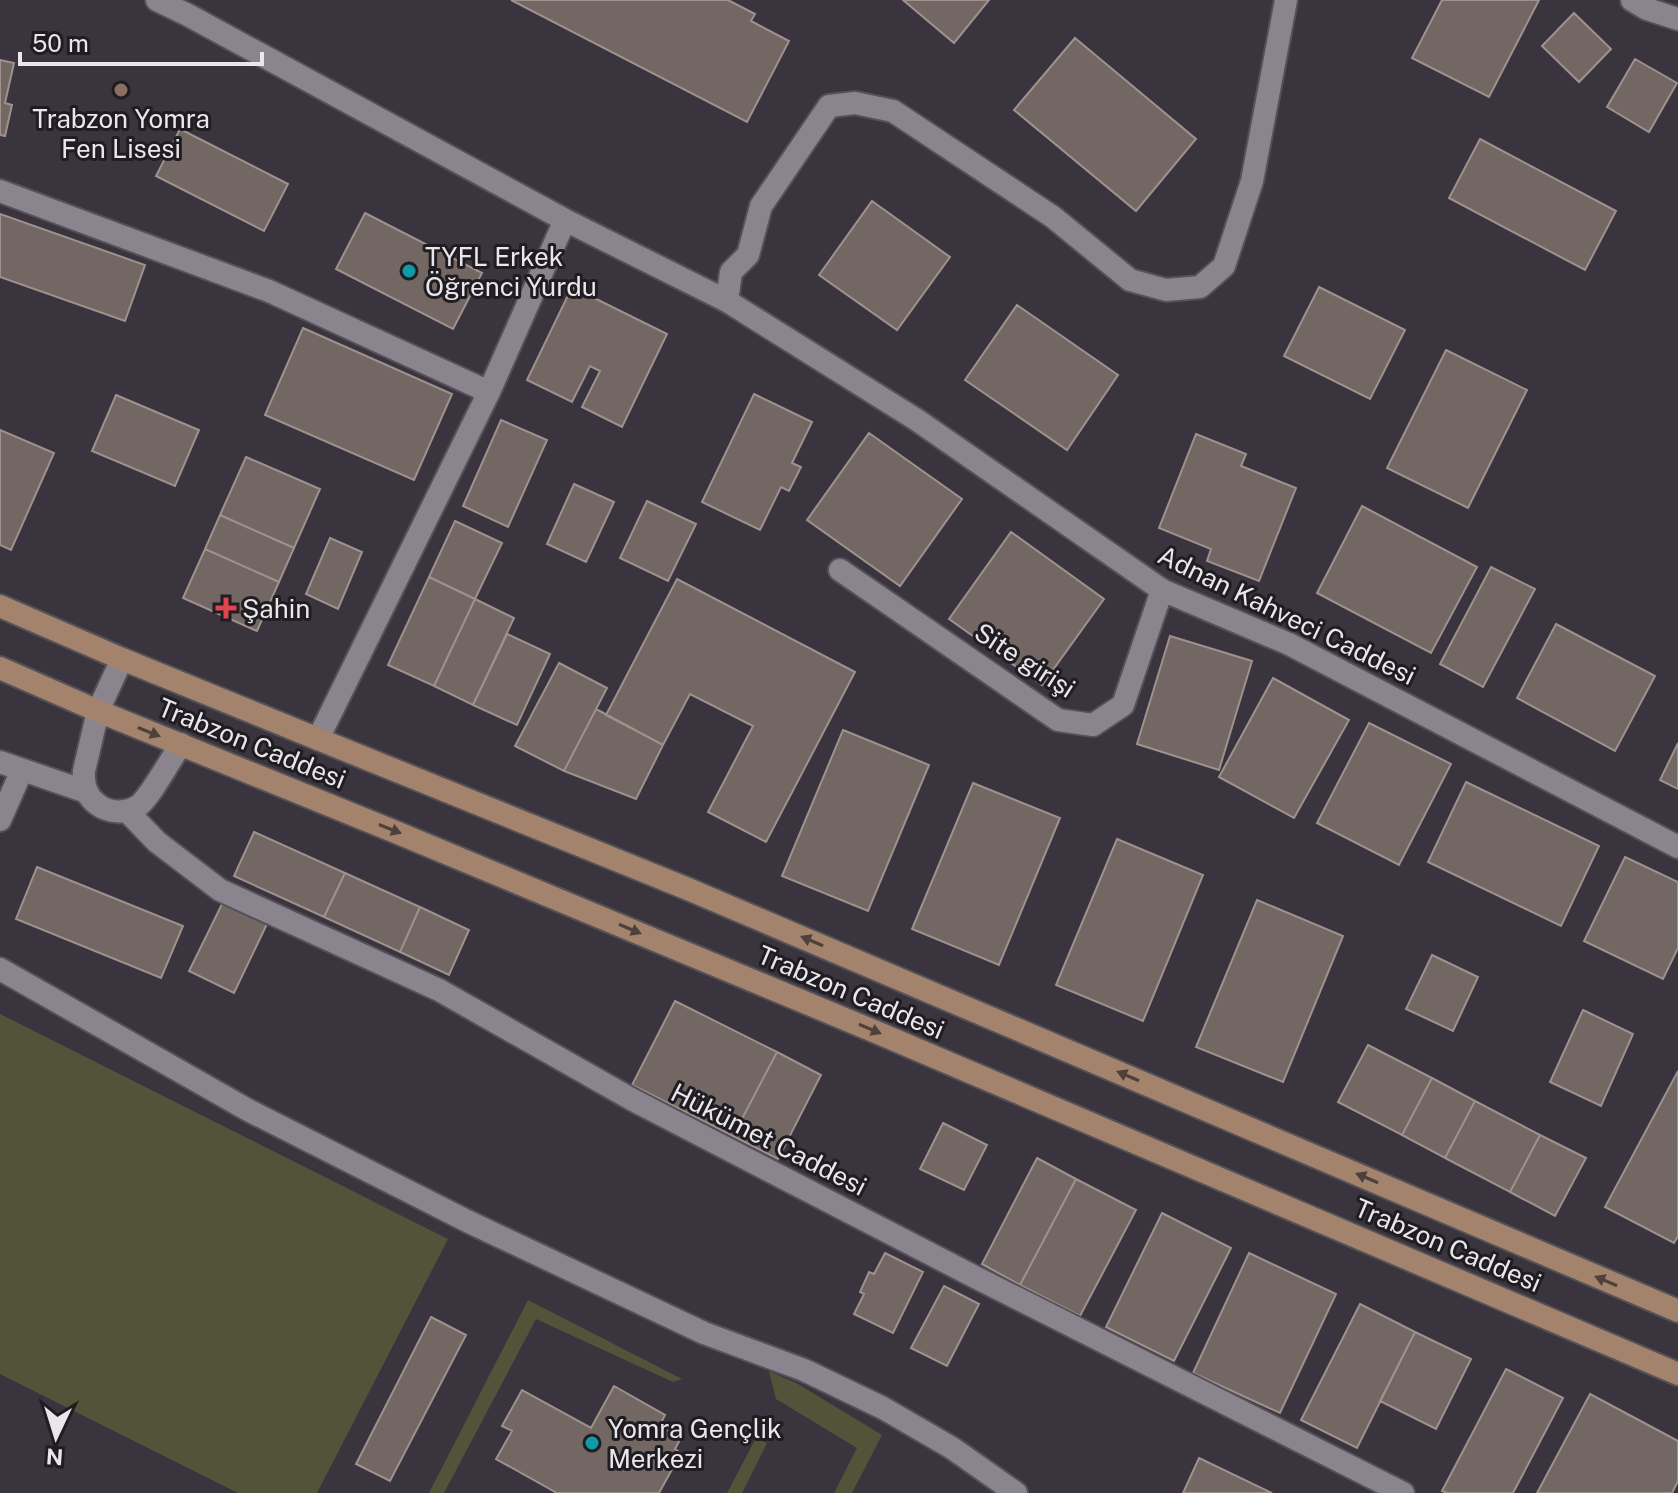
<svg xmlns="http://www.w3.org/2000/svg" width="1678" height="1493" viewBox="0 0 1678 1493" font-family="'Public Sans',sans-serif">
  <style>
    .green { fill: #52543a }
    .building { fill: #736763; stroke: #9f928e; stroke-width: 2 }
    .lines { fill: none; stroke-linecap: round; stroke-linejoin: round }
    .minor-casing { stroke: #545158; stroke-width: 26 }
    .tertiary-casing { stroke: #545158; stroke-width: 26 }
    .secondary-casing { stroke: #545158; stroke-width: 26 }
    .minor { stroke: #89848e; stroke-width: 22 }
    .tertiary { stroke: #89848e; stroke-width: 22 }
    .secondary { stroke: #a4836c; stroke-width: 22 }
    .oneway { fill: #4e413b }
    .education-dot { fill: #8d6e63; stroke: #1f1d21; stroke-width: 3 }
    .culture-dot { fill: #0f9aa8; stroke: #1f1d21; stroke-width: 3 }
    .health-dot { fill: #e0444e; stroke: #1f1d21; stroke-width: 3 }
    .labels { text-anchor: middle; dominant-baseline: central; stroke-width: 6; stroke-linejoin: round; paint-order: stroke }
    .poi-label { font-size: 26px; fill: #e9e6ec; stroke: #1f1d21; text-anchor: start }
    .street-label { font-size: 26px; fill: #e9e6ec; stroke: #1f1d21 }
  </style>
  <rect width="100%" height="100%" fill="#39343d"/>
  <path class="green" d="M0,1014l448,225 -131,254h-79l-238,-119z
    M528,1300l154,79 -9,3 -137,-63 -92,174h-15z
    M769,1371l29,13 84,51 -30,58h-18l23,-45 -81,-49z
    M756,1438l11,5 -25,50h-15z"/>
  <path class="building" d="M511,0h217l27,14 -4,7 38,20 -42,81z
    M903,0h86l-35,43z
    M1442,0h97l-50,97 -77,-39z
    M1574,13l37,36 -32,33 -37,-36z
    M1075,38l121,101 -60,72 -122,-101z
    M1635,59l42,24 -28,49 -42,-25z
    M0,60l14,3 -9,40 7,2 -7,31 -5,-1z
    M180,129l108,55 -24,47 -108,-55z
    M1480,139l136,72 -31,59 -136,-72z
    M872,201l78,56 -53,73 -78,-55z
    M365,213l117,60 -29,56 -117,-60z
    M0,214l145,51 -20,56 -125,-44z
    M572,287l95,47 -45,93 -40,-20 18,-36 -10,-5 -18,36 -45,-22z
    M1319,287l86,43 -35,69 -86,-43z
    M1017,305l101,70 -51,75 -102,-70z
    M303,328l149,66 -38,86 -149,-65z
    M1446,350l81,40 -59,118 -81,-40z
    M754,394l58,28 -20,41 9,4 -12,24 -8,-4 -21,43 -58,-28z
    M116,395l83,35 -24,56 -83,-35z
    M501,420l46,20 -39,87 -45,-21z
    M0,430l54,23 -43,97 -11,-5z
    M869,433l93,66 -62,87 -93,-66z
    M1196,434l50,20 -5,12 55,22 -37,93 -52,-20 4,-12 -52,-21z
    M246,457l74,32 -26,59 -74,-33z
    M574,484l40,18 -28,60 -39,-18z
    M647,501l49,23 -28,57 -48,-23z
    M1362,506l115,61 -46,86 -114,-60z
    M220,515l74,33 -15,34 -74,-33z
    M455,521l47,22 -27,56 -46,-22z
    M1011,532l93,67 -62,86 -93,-66z
    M330,538l32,14 -24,57 -32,-15z
    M205,549l74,33 -22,49 -74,-33z
    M1491,567l44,22 -52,98 -43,-23z
    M429,577l46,22 -41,87 -46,-21z
    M677,579l178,93 -89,170 -58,-30 45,-86 -63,-32 -27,51 -57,-30z
    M475,599l39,19 -41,87 -39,-19z
    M1556,624l99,52 -40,75 -98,-53z
    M507,634l43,20 -33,71 -44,-20z
    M1170,636l82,25 -33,109 -82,-26z
    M559,663l48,25 -43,83 -49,-25z
    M1273,678l76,42 -55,98 -75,-41z
    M596,709l67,36 -27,54 -72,-28z
    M1369,723l82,41 -52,101 -82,-42z
    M843,730l86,35 -61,146 -86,-35z
    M1678,743v46l-18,-9z
    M1466,782l133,64 -38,80 -133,-64z
    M973,783l87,35 -61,147 -87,-36z
    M254,832l91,41 -21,44 -90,-41z
    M1117,839l86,36 -60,146 -87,-36z
    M1625,857l53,25v66l-15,31 -79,-38z
    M37,867l146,59 -22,52 -145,-59z
    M345,873l75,34 -20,45 -76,-35z
    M1257,900l86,36 -60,146 -87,-35z
    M223,902l44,22 -33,69 -45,-22z
    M420,907l49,23 -20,45 -49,-23z
    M1432,955l46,22 -25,54 -47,-22z
    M675,1001l102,51 -44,84 -101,-51z
    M1583,1010l50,24 -32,72 -51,-24z
    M1368,1045l64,33 -30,57 -64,-33z
    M777,1052l44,23 -43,84 -45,-23z
    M1678,1071v165l-4,7 -69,-36z
    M1432,1078l43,23 -30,57 -43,-23z
    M1475,1101l65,34 -30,57 -65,-34z
    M943,1123l44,22 -23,45 -44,-21z
    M1540,1135l46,23 -31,58 -45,-24z
    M1037,1158l39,21 -56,106 -38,-21z
    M1076,1179l60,31 -56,106 -60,-31z
    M1162,1213l69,35 -57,113 -68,-34z
    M885,1253l38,19 -30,61 -39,-19 10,-20 -4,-2 9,-20 5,2z
    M1249,1253l87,41 -56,119 -87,-40z
    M944,1286l35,18 -32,62 -36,-18z
    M1360,1304l55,28 -58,116 -56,-28z
    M431,1317l35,18 -76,146 -34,-17z
    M1415,1332l56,27 -35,70 -56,-28z
    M1506,1369l57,29 -50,95h-66l-5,-2z
    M614,1386l51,29 -5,10 22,11 -7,13 6,4 -22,40h-104v-1l-59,-33 16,-28 -10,-5 20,-36 69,38z
    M1590,1394l88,47v40l-6,12h-135z
    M1199,1458l73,35h-89z"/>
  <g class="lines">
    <defs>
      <path id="minor" d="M157,0l31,15 377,205
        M1632,0l15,9 31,10
        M0,191l269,100 220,101
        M840,570l218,150 35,5 30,-20 39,-115
        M122,659l-24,52 -14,60c-1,13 2,25 13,33 11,9 29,10 41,2 11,-7 34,-49 43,-62
        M318,739l171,-347 76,-172 162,81 4,-29 17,-17 13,-49 68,-100 26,-3 38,8 160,106 77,63 36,10 34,-3 24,-21 28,-85 34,-181
        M0,762l87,30
        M127,811l30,31 63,48 219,100 194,110 342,177 428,216
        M0,820l22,-50
        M0,969l248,141 219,111 237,112 100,37 79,38 69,40 64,45"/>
      <path id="tertiary" d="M727,301l190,119 245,170 127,54 389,203"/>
      <path id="secondary" d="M0,606l122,53 196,80 370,150 990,422
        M0,668l98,43 300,122 478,199 802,342"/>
    </defs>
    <use href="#minor" class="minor-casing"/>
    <use href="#tertiary" class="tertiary-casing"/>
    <use href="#secondary" class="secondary-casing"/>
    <use href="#minor" class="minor"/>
    <use href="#tertiary" class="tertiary"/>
    <use href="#secondary" class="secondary"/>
  </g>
  <defs><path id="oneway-solid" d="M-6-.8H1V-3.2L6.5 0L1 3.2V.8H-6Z" transform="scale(2)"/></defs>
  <g class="oneway">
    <use href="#oneway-solid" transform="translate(149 732) rotate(22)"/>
    <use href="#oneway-solid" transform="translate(390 829) rotate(22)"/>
    <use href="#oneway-solid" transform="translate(630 929) rotate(23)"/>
    <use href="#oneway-solid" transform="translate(812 941) rotate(-157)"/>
    <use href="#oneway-solid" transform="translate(870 1029) rotate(23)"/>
    <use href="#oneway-solid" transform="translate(1128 1076) rotate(-157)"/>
    <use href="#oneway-solid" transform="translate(1367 1178) rotate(-157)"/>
    <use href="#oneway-solid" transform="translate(1606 1281) rotate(-157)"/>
  </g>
  <circle class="education-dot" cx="121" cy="90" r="8"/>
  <g class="culture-dot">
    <circle cx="409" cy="271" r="8"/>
    <circle cx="592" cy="1443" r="8"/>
  </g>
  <path class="health-dot" d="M222 596h8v8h8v8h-8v8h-8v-8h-8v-8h8z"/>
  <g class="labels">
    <g class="poi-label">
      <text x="121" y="118" text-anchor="middle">Trabzon Yomra<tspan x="121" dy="30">Fen Lisesi</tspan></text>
      <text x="425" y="256">TYFL Erkek<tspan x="425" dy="30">Öğrenci Yurdu</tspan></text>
      <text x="242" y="608">Şahin</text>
      <text x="608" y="1428">Yomra Gençlik<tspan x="608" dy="30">Merkezi</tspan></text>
    </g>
    <g class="street-label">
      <text transform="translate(1287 615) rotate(26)">Adnan Kahveci Caddesi</text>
      <text transform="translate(1025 660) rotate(33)">Site girişi</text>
      <text transform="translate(252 743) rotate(22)">Trabzon Caddesi</text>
      <text transform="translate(851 992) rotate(23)">Trabzon Caddesi</text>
      <text transform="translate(769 1139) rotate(27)">Hükümet Caddesi</text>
      <text transform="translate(1448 1245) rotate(23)">Trabzon Caddesi</text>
    </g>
  </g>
  <g transform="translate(56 1437) rotate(184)" stroke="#1f1d21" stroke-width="6" paint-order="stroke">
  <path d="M0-6L14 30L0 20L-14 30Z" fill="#e9e6ec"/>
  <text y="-12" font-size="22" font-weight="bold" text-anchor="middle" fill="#e9e6ec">N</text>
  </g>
  <path d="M20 52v12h242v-12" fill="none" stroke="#e9e6ec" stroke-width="4"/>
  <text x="32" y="52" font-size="24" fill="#e9e6ec" stroke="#1f1d21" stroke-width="6" paint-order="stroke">50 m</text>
</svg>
